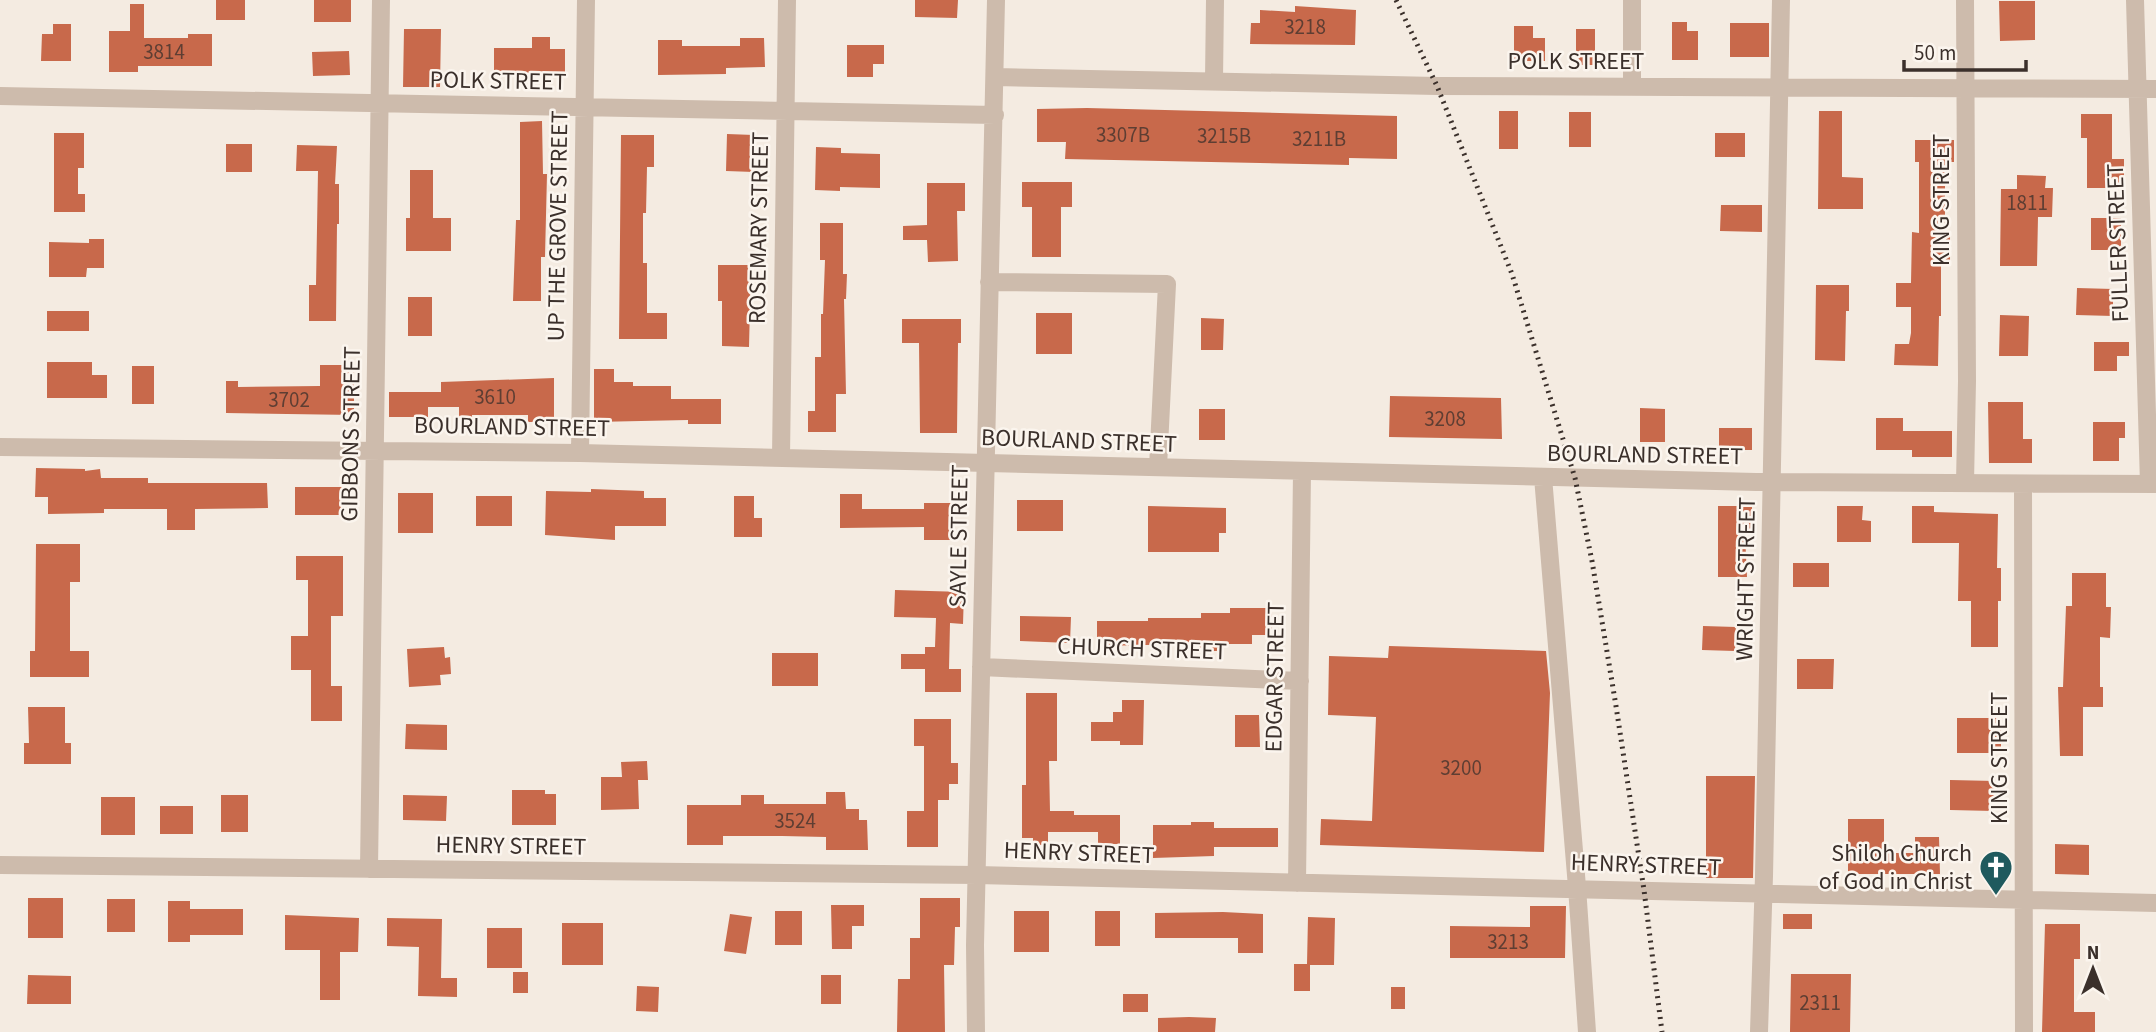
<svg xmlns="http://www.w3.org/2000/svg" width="2156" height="1032" viewBox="0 0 2156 1032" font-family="'Source Sans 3',sans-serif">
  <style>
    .building { fill: #c8694b }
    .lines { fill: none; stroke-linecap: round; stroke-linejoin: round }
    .minor { stroke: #cdbbac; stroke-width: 18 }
    .rail { stroke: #3b302b; stroke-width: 5; stroke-dasharray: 2 5; stroke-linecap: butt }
    .labels { text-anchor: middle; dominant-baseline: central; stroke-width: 5; stroke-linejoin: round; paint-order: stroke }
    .number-label { font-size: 21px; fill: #5e3e33 }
    .street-label { font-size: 24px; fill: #3b302b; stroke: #fbf5ee }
    .poi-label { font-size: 24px; fill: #3b302b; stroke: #fbf5ee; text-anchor: end }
  </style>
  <rect width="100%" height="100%" fill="#f4ebe1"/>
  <path class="building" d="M216,0h29v20h-29z
    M314,0h37v22h-37z
    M915,0h43l-1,18 -42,-1z
    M1999,1h36v39l-35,1z
    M130,4h14v34h44v-4h24v32h-74v6h-29v-41h21z
    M1295,6l61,4 -1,35 -105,-1 1,-21h9v-13l35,2z
    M1672,22h15v9h11v29h-26z
    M1730,23h39v34h-39z
    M53,24h18v37h-30l1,-27h11z
    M1514,26h19v12h12v23h-31z
    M404,29h37l-1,58h-37z
    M1576,29h19v36h-19z
    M532,37h18v12h15v24h-71v-25h38z
    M740,38h24l1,29 -39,1v6l-68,1v-35h24v6h58z
    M847,45h37v19h-11v13h-26z
    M349,51l1,24 -37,1 -1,-24z
    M1087,108l310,8v43l-48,-1v7l-284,-6 1,-17h-29v-33z
    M1499,111h19v38h-19z
    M1819,111h23v66l21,1v31h-45z
    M1569,112h22v35h-22z
    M2081,114h31v45h12v29h-37v-50h-6z
    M542,121l1,53h4l-2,83h-4v44h-28l3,-81h4v-98z
    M54,133h30v35h-6v26h7v18h-31z
    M1715,133h30v24h-30z
    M727,134l27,1v37l-28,-1z
    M621,135h33v32h-7l-1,46h-3v50h4v50h20v26h-48z
    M1915,140h39v22h-9v71h5v30h-9v53h-2l-1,50 -44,-1 1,-21h14l2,-11v-26h-15v-24h15l1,-51 7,1v-71h-4z
    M226,144h26v28h-26z
    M297,145l40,1 -2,38h4v40h-2l-1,97h-27v-36h7l2,-114h-22z
    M816,147l25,1v5l39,1v34l-40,-1v4l-25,-1z
    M410,170h23v48h18v33h-45v-33h4z
    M2017,175l29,1 -1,12h8l-1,29h-14l-1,49h-37l1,-77h16z
    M1022,182h50v25h-11v50h-29v-50h-10z
    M927,183h38v28h-8l1,50 -30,1 -1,-22h-24v-14l24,-1z
    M1721,205h41v27l-42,-1z
    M2091,218h30v32h-30z
    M820,223h23v51h4l-1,25h-2l2,95h-10v38h-28v-21h7v-54h6v-43h2l2,-54h-5z
    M89,239h15v29h-17l-1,9h-37v-35l40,1z
    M718,265h33l-2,82 -27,-1v-45h-4z
    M1816,285h33v26h-3l-1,50 -30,-1z
    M2077,288l36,1v27l-37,-1z
    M408,297h24v39h-24z
    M47,311h42v20h-42z
    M1036,313h36v41h-36z
    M2000,315l29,1 -1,40h-29z
    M1201,318l23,1 -1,31h-22z
    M902,319h59v24h-3l-1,90h-37l-1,-90h-17z
    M2094,342h35v14h-12v15h-23z
    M47,362h45v13h15v23h-60z
    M320,365h34v50l-128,-2v-32h12v6l82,-1z
    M132,366h22v38h-22z
    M594,369h20v13h19v4h38v13h50v25h-33v-4l-94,2z
    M554,378v44h-26v-7h-56v4h-13v-12h-31v10h-39v-25h52v-10z
    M1390,396l111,2 1,41 -113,-2z
    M1988,402h35v37h9v24h-43z
    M1640,408l25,1v33h-25z
    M1199,409h26v31h-26z
    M1876,418h27v13h49v26h-40v-7h-36z
    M2093,422h32v16h-6v23h-26z
    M1719,428h33v22h-33z
    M36,468l49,1v2l15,-2 1,9h47v5h119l1,25 -73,1v21h-28v-21h-63v4l-56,1v-17h-13z
    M295,487h47v28h-47z
    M591,489l53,2v7h22v28h-51v14l-70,-5 1,-44 45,1z
    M398,493h35v40h-35z
    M840,494h22v15h62v-6h27v37h-27v-13l-84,1z
    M476,496h36v30h-36z
    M734,496h20v22h8v19h-28z
    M1017,500h46v31h-46z
    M1148,506l78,2v25h-7v19h-71z
    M1718,506h34v28h-7l2,43h-29z
    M1837,506h26l-1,14 9,1v21h-34z
    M1912,506h22v6l64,2 -1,54h4v33h-3v46h-27v-46h-13l1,-58h-47z
    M36,544h44v38h-10v69h19v26h-59v-26h5z
    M296,556h47v60h-12v70h11v35h-31v-51h-20v-34h17v-56h-12z
    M1793,563h36v24h-36z
    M2072,573h34v34h5l-1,31 -10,-1v50h3v20h-20v49h-23l-2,-69h5l3,-81h6z
    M895,590l69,2 -1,32 -13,-1 -1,46h12v23h-36v-23h-24v-15h24v-7h10l1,-29 -42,-1z
    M1230,608h42v27h-20v9h-29v7h-28v-7l-98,2v-25h51v-3h53v-5h29z
    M1020,616l51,1 -1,26 -50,-2z
    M1703,626l33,1 -1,24 -33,-1z
    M1389,646l157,5 4,42 -6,159 -224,-7 1,-26 51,2 4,-104 -48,-2 1,-59 59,2z
    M444,647l1,11 5,-1 1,17 -11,1 1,10 -32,2 -2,-38z
    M772,653h46v33h-46z
    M1797,659h37l-1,30h-36z
    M1026,693h31v68h-8l1,50h24v4h46v29h-22v-12h-50v13h-15v-7h-11v-53h4z
    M1122,700h22l-1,45h-23v-4h-29v-19h22v-10h9z
    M28,707h37v36h6v21h-47v-21h5z
    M1235,715h24l1,32h-25z
    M1957,718h44v35h-44z
    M914,719h37v44h7v21h-9v16h-11v47h-31v-36h17v-65h-10z
    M406,724l41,1v25l-42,-1z
    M647,761l1,19h-10l1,29 -38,1v-33h21l-1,-15z
    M1706,776h49l-2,102h-47z
    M1950,780l45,1 -1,30 -44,-1z
    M512,790h33v4h11v31h-44z
    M826,792h19l1,17h13v11h8l1,30h-42v-13l-44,-1h-59v9h-36v-40h54v-10h23v9h62z
    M221,795h27v37h-27z
    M403,795l44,1 -1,25 -43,-1z
    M101,797h34v38h-34z
    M160,806h33v28h-33z
    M1848,819h36v34h31v-16h24l1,37h-92z
    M1191,822h23v6h64v19h-64v9l-61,2v-33h38z
    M2055,844l34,1v30l-34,-1z
    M28,898h35v40h-35z
    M920,898h40v29h-5l-1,38h-10l1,67h-48l1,-53h12v-41h10z
    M107,899h28v33h-28z
    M168,901h22v8h53v26h-53v7h-22z
    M831,905h33v21h-12v23h-20z
    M1530,906h36l-1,52h-115v-32l80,1z
    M775,911h27v34h-27z
    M1014,911h35v41h-35z
    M1095,911h25v35h-25z
    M1223,912l40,2v39h-25v-15h-83v-25z
    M730,914l22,3 -6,37 -22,-3z
    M1783,914h29v15h-29z
    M285,915l74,3 -1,34h-18v48h-20v-50h-35z
    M1308,917l27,1 -1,47h-24v26h-16v-27h13z
    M387,918l55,1 -1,59h16v19l-39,-1 1,-49 -32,-1z
    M562,923h41v42h-41z
    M2045,924h35v35h-6v53h21v20h-53z
    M487,928h35v40h-35z
    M513,972h15v21h-15z
    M1791,974h60l-1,58h-60z
    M28,975l43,1v28h-44z
    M821,975h20v29h-20z
    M637,986l22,1 -1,25 -22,-1z
    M1391,987h14v22h-14z
    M1123,994h25v18h-25z
    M1189,1017l27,1 -1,14h-57v-14z"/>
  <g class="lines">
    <path class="minor" d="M1965,0l2,381 -2,102
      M2135,0l14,484
      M995,77l442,9 719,3
      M1214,80l1,-80
      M1632,86v-86
      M0,96l995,19
      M989,282l178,2 -9,183
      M0,447l580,6 1176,29 400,2
      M580,453l6,-453
      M781,457l6,-457
      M1543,477l34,410 10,145
      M2023,484l1,548
      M981,667l319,14
      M0,865l977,10 1179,28
      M369,869l12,-869
      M1297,883l5,-411
      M976,1032l-1,-87 21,-945
      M1759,1032l5,-156 17,-876"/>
    <path class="rail" d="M1396,0l41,86 75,188 63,204 17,83 24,145 28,184 18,142"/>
  </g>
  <defs>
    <symbol id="church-pin" viewBox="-11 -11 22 30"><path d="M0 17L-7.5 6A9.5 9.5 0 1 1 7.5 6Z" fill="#1f5a5e" stroke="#fbf5ee"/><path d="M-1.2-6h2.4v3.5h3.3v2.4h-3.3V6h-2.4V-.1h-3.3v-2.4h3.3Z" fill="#fff"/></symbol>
  </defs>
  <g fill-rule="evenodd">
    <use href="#church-pin" x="1977" y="848" width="38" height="52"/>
  </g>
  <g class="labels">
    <g class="number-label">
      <text x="1305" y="27">3218</text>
      <text x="164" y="52">3814</text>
      <text x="1123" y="135">3307B</text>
      <text x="1224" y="136">3215B</text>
      <text x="1319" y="139">3211B</text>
      <text x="2027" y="203">1811</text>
      <text x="495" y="397">3610</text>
      <text x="289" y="400">3702</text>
      <text x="1445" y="419">3208</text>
      <text x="1461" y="768">3200</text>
      <text x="795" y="821">3524</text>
      <text x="1508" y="942">3213</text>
      <text x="1820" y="1003">2311</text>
    </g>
    <g class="street-label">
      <text x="1576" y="61">POLK STREET</text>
      <text transform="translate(498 81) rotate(1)">POLK STREET</text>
      <text transform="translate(1941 200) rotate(-90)">KING STREET</text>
      <text transform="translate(558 226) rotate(-89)">UP THE GROVE STREET</text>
      <text transform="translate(759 228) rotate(-89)">ROSEMARY STREET</text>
      <text transform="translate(2118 243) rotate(-92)">FULLER STREET</text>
      <text transform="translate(512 427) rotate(1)">BOURLAND STREET</text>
      <text transform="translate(351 434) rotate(-89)">GIBBONS STREET</text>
      <text transform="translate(1079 441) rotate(2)">BOURLAND STREET</text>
      <text transform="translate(1645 455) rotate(1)">BOURLAND STREET</text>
      <text transform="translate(959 536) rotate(-89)">SAYLE STREET</text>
      <text transform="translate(1746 579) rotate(-89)">WRIGHT STREET</text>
      <text transform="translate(1142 649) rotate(2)">CHURCH STREET</text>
      <text transform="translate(1275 677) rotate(-89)">EDGAR STREET</text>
      <text transform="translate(1999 758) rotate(-90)">KING STREET</text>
      <text transform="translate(511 846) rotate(1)">HENRY STREET</text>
      <text transform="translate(1079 853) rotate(2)">HENRY STREET</text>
      <text transform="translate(1646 865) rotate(2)">HENRY STREET</text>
    </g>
    <g class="poi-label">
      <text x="1972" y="853">Shiloh Church<tspan x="1972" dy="28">of God in Christ</tspan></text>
    </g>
  </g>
  <g transform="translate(2093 969)" stroke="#fbf5ee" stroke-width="5" paint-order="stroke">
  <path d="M0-5L12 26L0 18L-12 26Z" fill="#3b302b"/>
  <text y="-10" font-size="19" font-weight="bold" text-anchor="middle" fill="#3b302b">N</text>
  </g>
  <path d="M1904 60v10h122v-10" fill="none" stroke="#3b302b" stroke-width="3.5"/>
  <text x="1914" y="60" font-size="21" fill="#3b302b" stroke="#fbf5ee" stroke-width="5" paint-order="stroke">50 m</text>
</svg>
